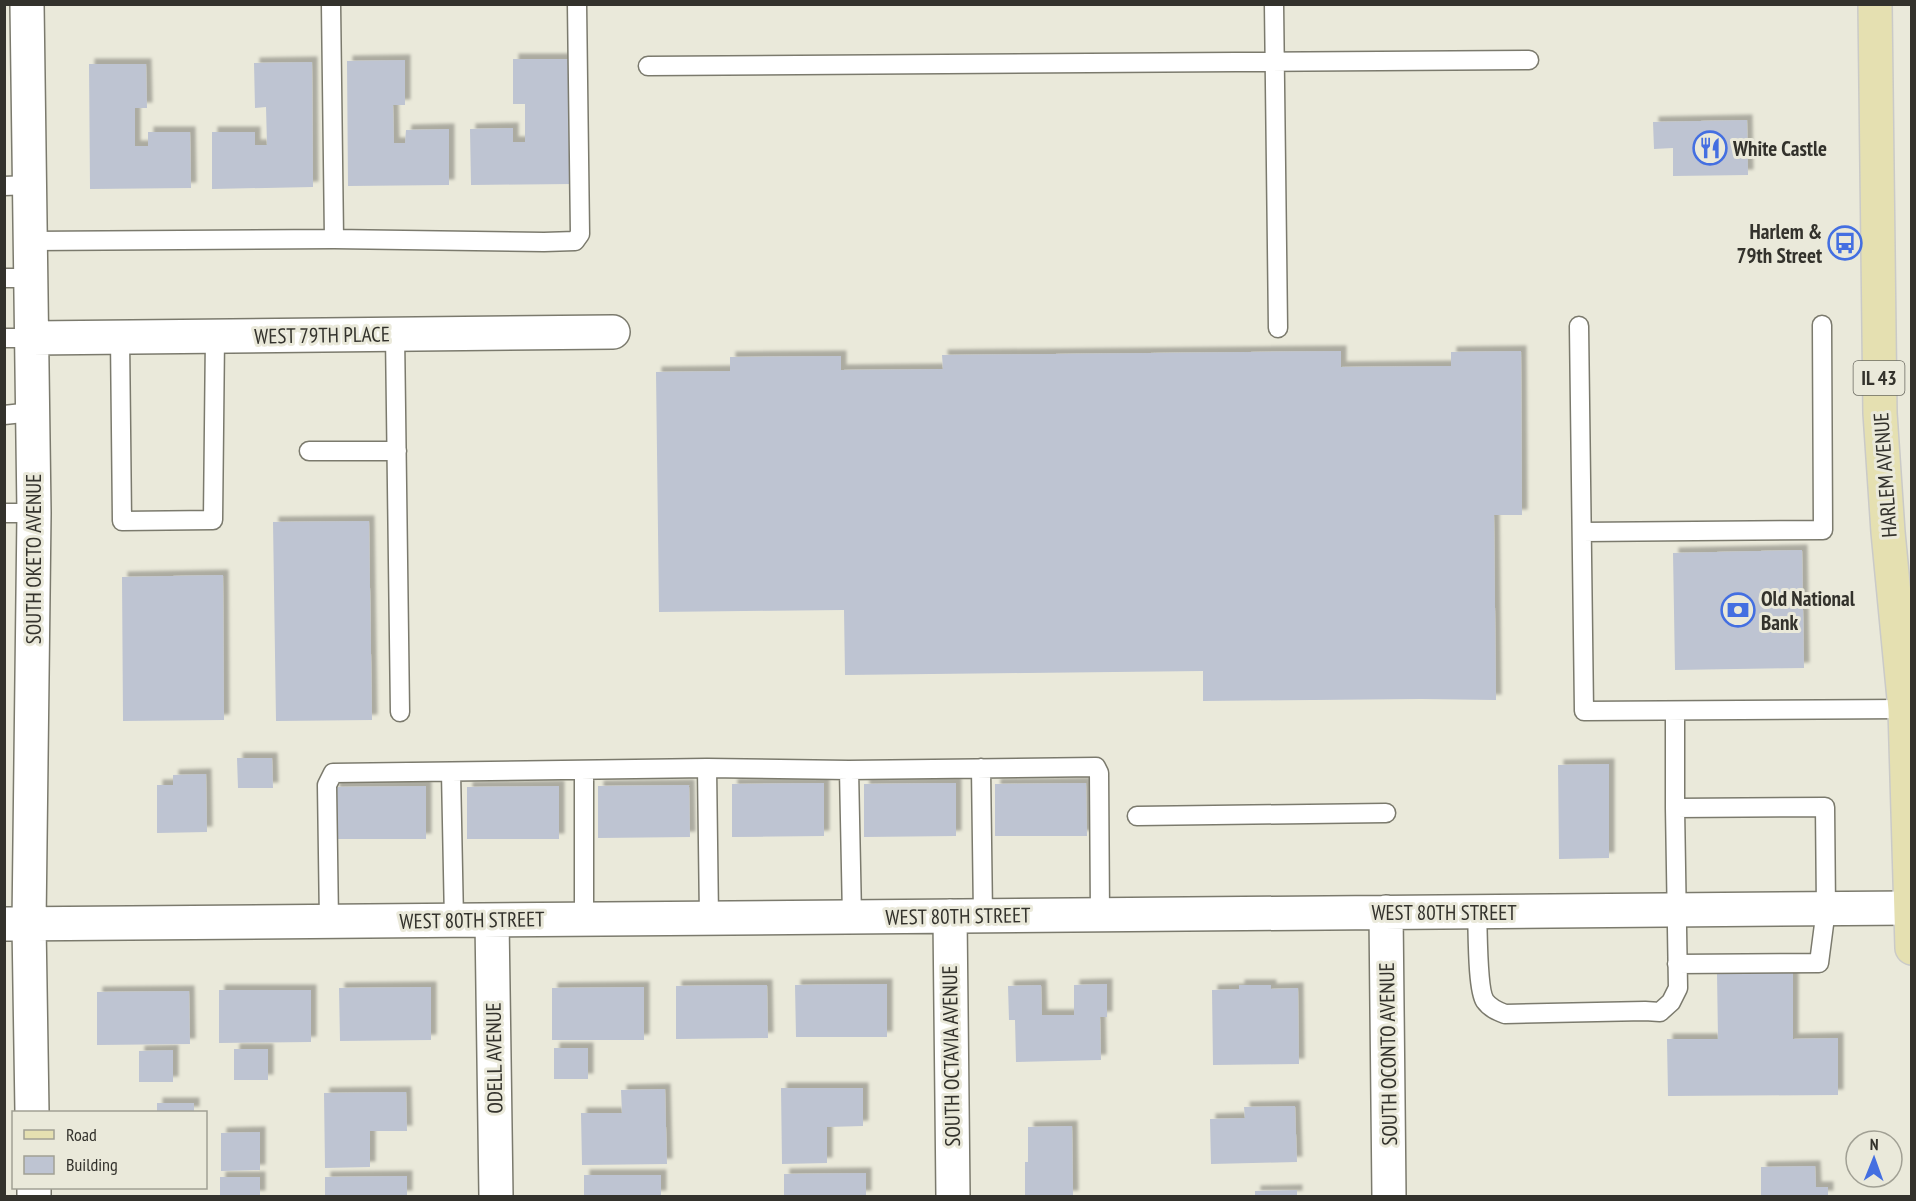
<svg xmlns="http://www.w3.org/2000/svg" width="1916" height="1201" viewBox="0 0 1916 1201" font-family="'PT Sans Narrow',sans-serif">
  <style>
    .building { fill: #bec4d2; filter: url(#shadow) }
    .lines { fill: none; stroke-linecap: round; stroke-linejoin: round }
    .lane-casing { stroke: #7b7a6d; stroke-width: 21 }
    .street-casing { stroke: #7b7a6d; stroke-width: 36 }
    .primary-casing { stroke: #cacac8; stroke-width: 36 }
    .lane { stroke: #fff; stroke-width: 18 }
    .street { stroke: #fff; stroke-width: 33 }
    .primary { stroke: #e5e0b1; stroke-width: 33 }
    .labels { text-anchor: middle; dominant-baseline: central; stroke-width: 6; stroke-linejoin: round; paint-order: stroke }
    .shield { fill: #eae9da; stroke: #6a6960; stroke-width: 1.5 }
    .shield-label { font-size: 20px; font-weight: bold; fill: #33322c }
    .poi-label { font-size: 21px; font-weight: bold; fill: #33322c; stroke: #eae9da; text-anchor: start }
    .street-label { font-size: 21px; fill: #33322c; stroke: #eae9da }
  </style>
  <defs>
    <filter id="shadow"><feDropShadow dx="5.5" dy="-5.5" stdDeviation="1.5" flood-color="#0004"/></filter>
  </defs>
  <rect width="100%" height="100%" fill="#eae9da"/>
  <path class="building" d="M513,59h58l1,125 -101,1 -1,-56 43,-1v14h12v-38h-12z
    M405,60v45h-12l1,38h11l1,-13 43,-1v56l-101,1 -1,-125z
    M312,62l1,125 -101,2v-57h43v13h12l-1,-38 -11,1 -1,-45z
    M89,64h57l1,44h-12v38h13v-14h42l1,56 -101,1z
    M1747,120l1,55 -75,1v-28l-19,1 -1,-27z
    M1341,351v16l110,-1v-14l70,-1 1,164h-28l2,185 -75,-1 -218,2v-30l-358,4 -1,-65 -185,2 -3,-240 74,-1v-14l111,-1v14l102,-1 -1,-14z
    M369,521l3,199 -96,1 -3,-199z
    M1802,550l2,118 -129,2 -2,-117z
    M223,575l1,145 -101,1 -1,-144z
    M237,758h35l1,30h-35z
    M1609,764v94l-50,1 -1,-94z
    M206,774l1,58 -50,1v-48h16v-10z
    M824,783v53l-92,1v-53z
    M956,783v53l-92,1v-53z
    M1086,783l1,53h-92v-52z
    M689,785l1,52 -92,1v-52z
    M426,786v53h-92v-52z
    M559,786v53h-92v-52z
    M1717,973h76v66l45,-1v57l-170,1 -1,-57h51z
    M887,984v53h-91l-1,-52z
    M1107,984v33h-7l1,43 -85,2 -1,-42h-6l-1,-34 33,-1 1,30h32v-30z
    M767,985l1,53 -92,1v-53z
    M1239,985h32v4l27,-1 1,76 -86,1 -1,-75 27,-1z
    M431,987v53l-91,1 -1,-53z
    M644,987v53h-92v-52z
    M219,990h92v52l-92,1z
    M189,991l1,53 -93,1v-53z
    M554,1048h34v31h-34z
    M234,1049h34v31h-34z
    M173,1050v32h-34v-31z
    M781,1088h82v38l-36,1v36l-45,1z
    M665,1089l2,75 -85,1 -1,-52h41l-1,-23z
    M406,1092l1,39h-37v36l-45,1 -1,-75z
    M157,1103h37v9h-37z
    M1295,1106l2,56 -86,2 -1,-45 35,-1 -1,-11z
    M1072,1126l1,70h-48v-34h3v-35z
    M260,1132v38l-39,1v-38z
    M1815,1166l1,21h12v9h-67v-29z
    M866,1173v23h-82v-22z
    M584,1175h77v21h-77z
    M407,1176v20h-82v-19z
    M220,1177h40v19h-40z
    M1297,1190v6h-42v-5z"/>
  <g class="lines">
    <defs>
      <path id="lane" d="M331,4l3,235
        M1274,4l4,324
        M648,66l881,-6
        M4,186l26,-1
        M30,241l304,-2 210,3 31,-1 5,-7 -3,-230
        M4,278h27
        M1579,326l5,385 321,-2
        M395,334l5,378
        M120,337l2,184 91,-1 2,-184
        M4,338h28
        M4,415l28,-3
        M309,451h88
        M4,513h30
        M1582,532l241,-2 -1,-205
        M1675,711v97
        M707,768l2,150
        M981,768l2,148
        M584,770v149
        M849,770l3,147
        M451,772l3,149
        M1137,816l249,-3
        M1477,912c1,17 0,77 8,89 5,7 12,10 20,13l140,-3 15,1 11,-10 7,-14 -3,-180 150,-1 1,102 -7,54 -142,1
        M329,922l-2,-137 6,-12 374,-5 142,2 247,-3 3,6 1,142"/>
      <path id="street" d="M27,4l7,509 -5,411 3,188
        M32,338l581,-6
        M1386,912l3,284
        M950,916l3,280
        M492,920l4,276
        M4,924l1908,-16
        M34,1188v8"/>
      <path id="primary" d="M1875,4l5,409 8,119 17,177 7,239"/>
    </defs>
    <use href="#lane" class="lane-casing"/>
    <use href="#street" class="street-casing"/>
    <use href="#primary" class="primary-casing"/>
    <use href="#lane" class="lane"/>
    <use href="#street" class="street"/>
    <use href="#primary" class="primary"/>
  </g>
  <defs>
    <symbol id="restaurant-ring" viewBox="-11 -11 22 22"><circle r="9.5" fill="#eae9da" stroke="#446fe1" stroke-width="1.5"/><path d="M-5-6h1v4h1v-4h1v4h1v-4h1v5L-1.5 .5V6h-2V.5L-5-1ZM5-6V6H3V1.5H1.5Q1.5-4 5-6Z" fill="#446fe1"/></symbol>
    <symbol id="bus-ring" viewBox="-11 -11 22 22"><circle r="9.5" fill="#eae9da" stroke="#446fe1" stroke-width="1.5"/><path d="M-5-6H5V4H4V6H2V4H-2V6H-4V4H-5ZM-3.5-4V0h7V-4ZM-3.5 1.2v1.5H-2V1.2ZM2 1.2v1.5H3.5V1.2Z" fill="#446fe1"/></symbol>
    <symbol id="bank-ring" viewBox="-11 -11 22 22"><circle r="9.5" fill="#eae9da" stroke="#446fe1" stroke-width="1.5"/><path d="M-6-4H6V4H-6ZM0-2.3a2.3 2.3 0 1 0 0 4.6a2.3 2.3 0 1 0 0-4.6Z" fill="#446fe1"/></symbol>
  </defs>
  <g fill-rule="evenodd">
    <use href="#restaurant-ring" x="1691" y="129" width="38" height="38"/>
    <use href="#bus-ring" x="1826" y="224" width="38" height="38"/>
    <use href="#bank-ring" x="1719" y="591" width="38" height="38"/>
  </g>
  <g class="labels">
    <rect class="shield" x="1853.5" y="361" width="51" height="34" rx="4.5"/>
    <g class="shield-label">
      <text x="1879" y="378">IL 43</text>
    </g>
    <g class="poi-label">
      <text x="1733" y="148">White Castle</text>
      <text x="1822" y="231" text-anchor="end">Harlem &amp;<tspan x="1822" dy="24">79th Street</tspan></text>
      <text x="1761" y="598">Old National<tspan x="1761" dy="24">Bank</tspan></text>
    </g>
    <g class="street-label">
      <text transform="translate(322 335) rotate(-1)">WEST 79TH PLACE</text>
      <text transform="translate(1885 475) rotate(-94)">HARLEM AVENUE</text>
      <text transform="translate(33 559) rotate(-90)">SOUTH OKETO AVENUE</text>
      <text x="1444" y="912">WEST 80TH STREET</text>
      <text transform="translate(958 916) rotate(-1)">WEST 80TH STREET</text>
      <text transform="translate(472 920) rotate(-1)">WEST 80TH STREET</text>
      <text transform="translate(1388 1054) rotate(-91)">SOUTH OCONTO AVENUE</text>
      <text transform="translate(951 1056) rotate(-91)">SOUTH OCTAVIA AVENUE</text>
      <text transform="translate(494 1058) rotate(-91)">ODELL AVENUE</text>
    </g>
  </g>
  <rect width="1916" height="1201" fill="none" stroke="#33322c" stroke-width="12"/>
  <rect x="12" y="1111" width="195" height="78" fill="#eae9da" stroke="#a1a094" stroke-width="1.5"/>
  <rect x="24" y="1130" width="30" height="9" fill="#e5e0b1" stroke="#a1a094" stroke-width="1.5"/>
  <text x="66" y="1141" font-size="18" fill="#33322c">Road</text>
  <rect x="24" y="1156" width="30" height="18" fill="#bec4d2" stroke="#a1a094" stroke-width="1.5"/>
  <text x="66" y="1171" font-size="18" fill="#33322c">Building</text>
  <g transform="translate(1874 1159) rotate(1)"><circle r="28" fill="#eae9da" stroke="#a1a094" stroke-width="1.5"/>
  <path d="M0-4.5L10 22L0 15L-10 22Z" fill="#446fe1"/>
  <text y="-9" font-size="16" font-weight="bold" text-anchor="middle" fill="#33322c">N</text>
  </g>
</svg>
